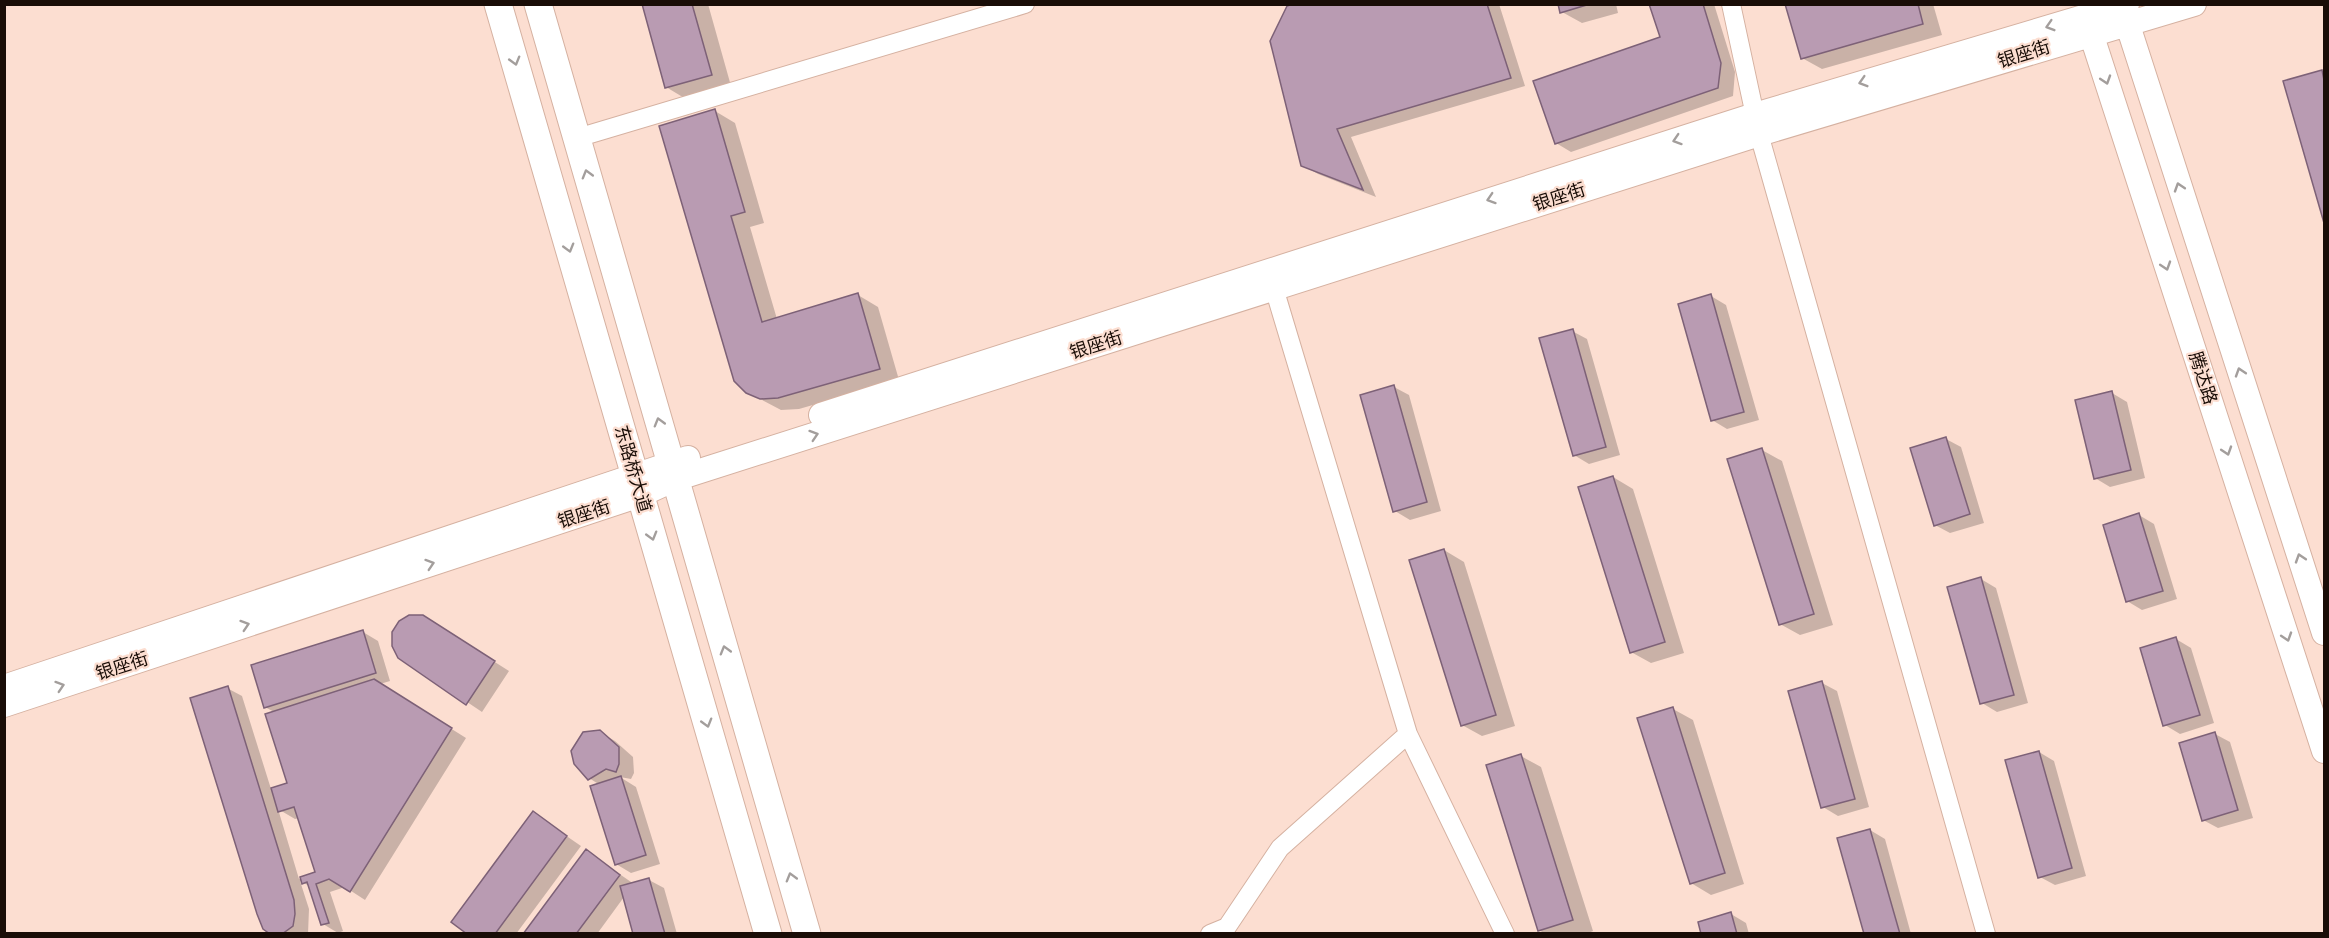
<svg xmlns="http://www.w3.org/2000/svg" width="2329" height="938" viewBox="0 0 2329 938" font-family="'Libre Baskerville','Noto Sans SC',serif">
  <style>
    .shadow { fill: #0003; fill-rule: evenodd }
    .building { fill: #b99bb2; stroke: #7d6177; stroke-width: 1.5 }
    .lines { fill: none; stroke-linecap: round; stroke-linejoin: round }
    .street-casing { stroke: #d5b1a1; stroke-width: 20 }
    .secondary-casing { stroke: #d5b1a1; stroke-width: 26 }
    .primary-casing { stroke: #d5b1a1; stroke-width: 29 }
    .street { stroke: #fff; stroke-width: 18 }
    .secondary { stroke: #fff; stroke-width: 24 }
    .primary { stroke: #fff; stroke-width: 27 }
    .oneway { stroke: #a39e9c }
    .labels { text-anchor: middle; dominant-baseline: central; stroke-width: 4.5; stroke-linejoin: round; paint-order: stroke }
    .street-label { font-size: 18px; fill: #190d07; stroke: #fcded1 }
  </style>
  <rect width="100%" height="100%" fill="#fcded1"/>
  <path class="shadow" d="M643,4h65l23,82 -45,13 -20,-12z
    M1300,4h199l26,82 -174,51 25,60 -58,-23 -15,-9z
    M1560,4h56l2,9 -36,10 -20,-11z
    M1650,4h64l21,68 -2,24 -162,56 -15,-9 106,-105z
    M1787,4h146l9,31 -120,34 -20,-11z
    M2321,71l3,2v145l-39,-136z
    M715,111l20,12 29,100 -14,4 27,92 81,-24 20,12 21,73 -100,29 -18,1 -34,-18z
    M1711,296l15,9 33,115 -32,9 -15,-9z
    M1572,331l15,8 33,116 -31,9 -15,-9z
    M1394,387l15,8 32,116 -31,9 -15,-9z
    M2112,393l15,9 18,76 -35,9 -15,-9z
    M1946,439l15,8 23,76 -34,10 -15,-8z
    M1762,450l20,11 51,164 -33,10 -20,-11z
    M1613,477l20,12 51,164 -33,10 -20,-11z
    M2139,515l15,9 23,75 -35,11 -15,-9z
    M1444,550l20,12 51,164 -33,10 -20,-11z
    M1981,579l15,9 32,115 -31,9 -15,-9z
    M438,626l71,45 -27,41 -82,-55z
    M363,632l15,9 12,40 -10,3 86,54 -101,162 -20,-13 -15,5 13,39 -5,2 -15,-9 -12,-37 -11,-6 9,28 -1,25h-35l-46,-246 15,8 29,93 18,-5 -15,-72 -9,-5zM278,809l17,10 5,-1 17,55 -18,6z
    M2176,639l15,9 23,75 -34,11 -15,-9z
    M1822,683l15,8 32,116 -31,9 -15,-9z
    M1673,709l20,11 51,164 -33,11 -20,-12z
    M600,732l15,9 18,16 1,16 -3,6 -11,-2 16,10 24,77 -29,9 -15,-9 -16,-79 -11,-7z
    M2215,734l15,8 23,76 -35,10 -15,-8z
    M2039,752l15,9 32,115 -31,9 -15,-8z
    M1521,756l20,11 52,164 -7,3h-41l-6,-4z
    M533,813l48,33 -65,88h-47z
    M1870,830l15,9 26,95h-46z
    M586,851l48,33 15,-4 15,8 13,46h-42l-11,-37 -27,37h-72z
    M1731,914l15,9 3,11h-47z"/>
  <path class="building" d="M642,4h50l20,71 -47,13z
    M1293,4h194l24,74 -174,51 26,61 -62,-24 -31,-125 17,-35z
    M1558,4h32l-30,9z
    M1649,4h54l18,59 -3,25 -163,56 -22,-63 127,-44z
    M1785,4h133l5,20 -122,35z
    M2322,70l2,10v143l-41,-142z
    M715,109l30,103 -14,4 31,106 96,-29 22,76 -102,29 -18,1 -14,-6 -12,-12 -75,-255z
    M1711,294l33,118 -33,9 -33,-117z
    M1573,329l33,118 -33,9 -34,-118z
    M1394,385l33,117 -34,10 -33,-117z
    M2112,391l19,79 -37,9 -19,-79z
    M1946,437l24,77 -36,12 -24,-78z
    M1762,448l52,166 -35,11 -52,-166z
    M1613,476l52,166 -35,11 -52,-166z
    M2139,513l24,78 -37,11 -23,-77z
    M1444,549l52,166 -35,11 -52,-166z
    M1981,577l33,118 -34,9 -33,-117z
    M409,615h14l72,46 -29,44 -68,-47 -6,-12v-14l7,-11z
    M363,630l13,43 -112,35 -13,-43z
    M2176,637l24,78 -37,11 -23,-78z
    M374,679l78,49 -102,164 -21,-13 -13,5 13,39 -8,2 -14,-43 -5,2 -2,-7 15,-5 -21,-65 -16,5 -7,-24 16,-5 -22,-69z
    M1822,681l33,118 -34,9 -33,-117z
    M228,686l66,214 1,14 -2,12 -11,8h-12l-7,-5 -6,-15 -67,-216z
    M1673,707l52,166 -35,11 -53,-166z
    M600,730l19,17v17l-3,8 -10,-3 -18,11 -14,-16 -3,-13 12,-19z
    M2215,732l23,78 -36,11 -23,-78z
    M2039,751l33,117 -34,10 -33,-118z
    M1521,754l52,166 -35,11 -52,-166z
    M621,776l25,79 -31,10 -25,-79z
    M533,811l34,25 -72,98h-28l-16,-12z
    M1870,829l30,105h-36l-27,-96z
    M586,849l34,26 -44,59h-53z
    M649,878l16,56h-32l-13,-48z
    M1731,912l6,22h-36l-3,-12z"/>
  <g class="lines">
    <defs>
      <path id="street" d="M1731,4l28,130 227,800
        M577,138l448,-134
        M1274,288l134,446 97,200
        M1210,934l17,-7 53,-79 128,-114"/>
      <path id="secondary" d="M2123,10l201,623
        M2086,18l238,733
        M821,415l934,-300 372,-111
        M4,687l684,-229
        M4,705l636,-210 35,-16 1084,-345 435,-130"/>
      <path id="primary" d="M498,4l270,930
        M538,4l269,930"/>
    </defs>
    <use href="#street" class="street-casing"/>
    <use href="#secondary" class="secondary-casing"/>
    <use href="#primary" class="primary-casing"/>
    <use href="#street" class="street"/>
    <use href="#secondary" class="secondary"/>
    <use href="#primary" class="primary"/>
  </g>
  <defs><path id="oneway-chevron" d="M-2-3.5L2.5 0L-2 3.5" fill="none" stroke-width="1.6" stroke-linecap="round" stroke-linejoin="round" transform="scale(1.5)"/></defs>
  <g class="oneway">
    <use href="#oneway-chevron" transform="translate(2050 26) rotate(163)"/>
    <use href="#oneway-chevron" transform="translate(515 61) rotate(74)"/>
    <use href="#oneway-chevron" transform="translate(2106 80) rotate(72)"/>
    <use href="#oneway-chevron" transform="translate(1863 82) rotate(163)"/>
    <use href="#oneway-chevron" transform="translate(1677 140) rotate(162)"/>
    <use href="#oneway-chevron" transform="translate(587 174) rotate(-106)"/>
    <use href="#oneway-chevron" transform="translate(2179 187) rotate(-108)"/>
    <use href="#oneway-chevron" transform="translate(1491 199) rotate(162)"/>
    <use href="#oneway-chevron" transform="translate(569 248) rotate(74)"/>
    <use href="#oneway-chevron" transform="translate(2166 266) rotate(72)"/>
    <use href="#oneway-chevron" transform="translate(2240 372) rotate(-108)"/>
    <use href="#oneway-chevron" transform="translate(659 422) rotate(-106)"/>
    <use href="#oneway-chevron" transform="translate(814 435) rotate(-18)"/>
    <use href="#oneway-chevron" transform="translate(2227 451) rotate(72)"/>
    <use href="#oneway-chevron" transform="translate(652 536) rotate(74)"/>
    <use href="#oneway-chevron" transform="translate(2300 558) rotate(-108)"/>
    <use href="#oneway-chevron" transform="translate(430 564) rotate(-18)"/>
    <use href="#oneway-chevron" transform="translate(245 625) rotate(-18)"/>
    <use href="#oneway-chevron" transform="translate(2287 637) rotate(72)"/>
    <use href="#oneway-chevron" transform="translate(725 650) rotate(-106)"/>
    <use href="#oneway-chevron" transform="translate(60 686) rotate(-18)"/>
    <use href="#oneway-chevron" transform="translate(707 723) rotate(74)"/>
    <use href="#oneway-chevron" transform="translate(791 877) rotate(-106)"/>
  </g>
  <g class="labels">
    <g class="street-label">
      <text transform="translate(2024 54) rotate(-17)">银座街</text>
      <text transform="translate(1559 197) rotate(-18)">银座街</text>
      <text transform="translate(1096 345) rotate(-18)">银座街</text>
      <text transform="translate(2203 378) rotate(72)">腾达路</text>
      <text transform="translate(633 469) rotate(74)">东路桥大道</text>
      <text transform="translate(584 514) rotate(-18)">银座街</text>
      <text transform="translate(122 666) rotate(-18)">银座街</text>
    </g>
  </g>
  <rect width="2329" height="938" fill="none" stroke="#190d07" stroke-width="12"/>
</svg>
